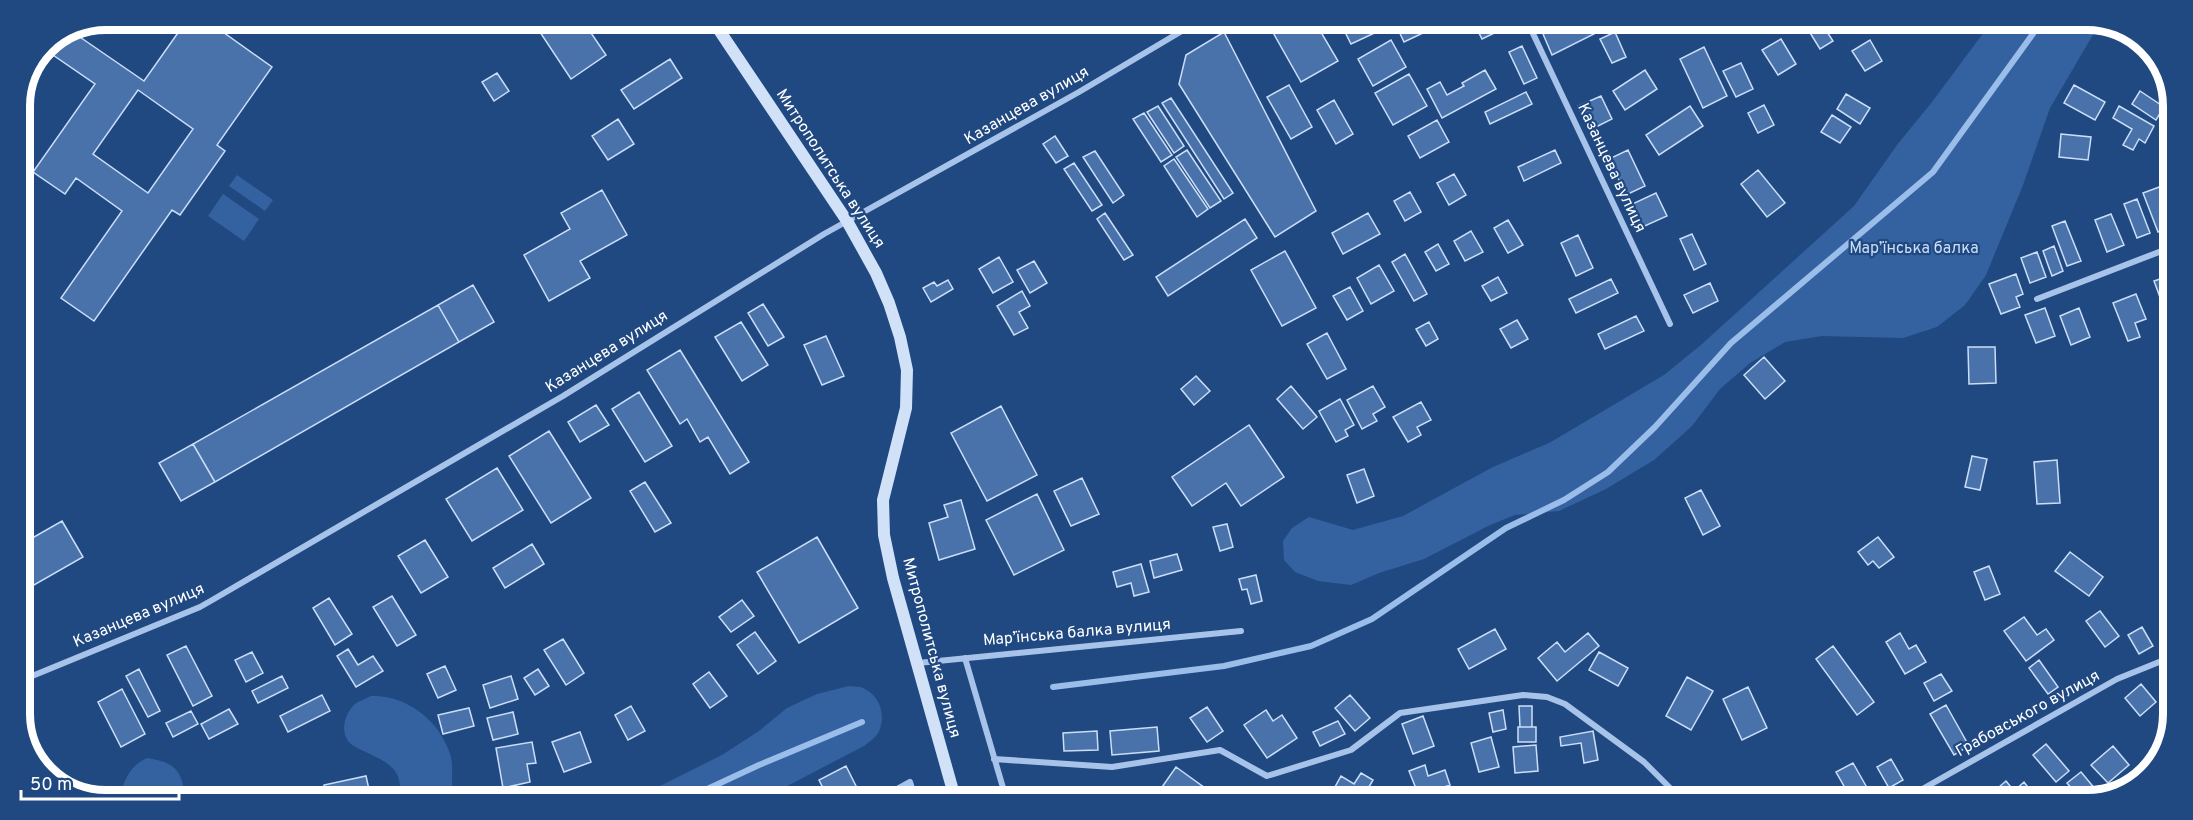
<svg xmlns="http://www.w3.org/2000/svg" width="2193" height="820" viewBox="0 0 2193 820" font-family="Overpass,sans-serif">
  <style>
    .green { fill: #3462a1 }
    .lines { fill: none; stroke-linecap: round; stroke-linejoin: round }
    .stream { stroke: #9abdea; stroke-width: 6 }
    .building { fill: #4972ab; stroke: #cbdef7; stroke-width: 1.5; fill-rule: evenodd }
    .street { stroke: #a7c3e9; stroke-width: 6 }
    .secondary { stroke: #d1e1f7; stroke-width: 12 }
    .labels { text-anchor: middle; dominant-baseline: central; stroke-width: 4.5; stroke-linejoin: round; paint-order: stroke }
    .street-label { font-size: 16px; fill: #fff; stroke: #204982 }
    .park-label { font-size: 16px; fill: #cbdef7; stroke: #204982 }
    .rim { fill: none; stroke: #fff; stroke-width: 8 }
  </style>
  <rect width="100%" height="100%" fill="#204982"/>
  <path class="green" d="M1990,24h114l-10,9 -44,75 -27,77 -37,90 -21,30 -28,22 -34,11 -81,-2 -37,6 -35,21 -30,26 -28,37 -38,34 -48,29 -47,22 -44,4 -25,10 -66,34 -45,14 -28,12 -33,-4 -23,-9 -11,-12 -1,-19 9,-13 17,-11 44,13 50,-14 88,-48 60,-26 113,-67 38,-31 152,-138 43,-61 35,-43z
    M237,175l36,25 -8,11 -36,-25z
    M223,194l36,25 -15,22 -36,-25z
    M849,686c4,1 10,0 14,2 17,7 24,29 15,45 -3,5 -9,9 -14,13l-98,51h-128l84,-42 37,-24 28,-23 30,-14z
    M371,696c34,-1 66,22 78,55 6,14 1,31 4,46h-54c7,-34 -23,-38 -45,-51 -15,-8 -11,-31 0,-41 4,-4 12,-6 17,-9z
    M147,758c26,4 35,11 38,38h-65c5,-18 10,-30 27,-38z"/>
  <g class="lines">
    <path class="stream" d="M1053,687l171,-21 87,-20 61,-27 134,-91 58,-28 44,-28 47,-45 76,-84 202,-171 107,-148
      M690,797l69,-32 103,-43"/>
  </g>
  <path class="building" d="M187,20h34l-5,7 56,40 -55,78 8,6 -45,64 -8,-5 -78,111 -33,-23 61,-87 -46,-33 -11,16 -32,-22 62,-88 -48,-33 -12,16 10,-22 29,-12 70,48zM138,90l55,39 -45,64 -55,-39z
    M532,20l51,1 23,34 -35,24z
    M1267,22h48l23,39 -37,21z
    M1340,22l55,1h1l-45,21z
    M1395,23h49l-40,19z
    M1474,23h33l2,3 -27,13z
    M1567,23h22l5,11 -42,21 -9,-21z
    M1804,23l18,1 11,17 -13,8z
    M1224,32l92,179 -41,26 -96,-153 7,-29z
    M1615,32l11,25 -14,6 -12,-24z
    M1781,39l15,25 -18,11 -16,-25z
    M1391,40l15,27 -33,19 -15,-27z
    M1870,40l12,21 -17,10 -13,-20z
    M1522,46l15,32 -13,6 -15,-32z
    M1704,47l23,49 -24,12 -23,-49z
    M670,59l12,19 -48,31 -13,-19z
    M1741,63l12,26 -17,8 -13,-26z
    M1485,70l11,19 -54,29 -15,-29 13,-7 7,13 17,-9 -2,-3z
    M1645,70l12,19 -32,21 -12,-19z
    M497,73l12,18 -15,10 -12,-19z
    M1409,74l18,32 -34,19 -18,-32z
    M1289,85l23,42 -21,12 -24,-42z
    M2074,85l31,17 -10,18 -31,-17z
    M2140,91l24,16 -8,13 -24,-16z
    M1526,92l6,12 -42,20 -5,-12z
    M1846,94l24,14 -10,16 -23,-15z
    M1601,96l11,23 -22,11 -12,-24z
    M1171,98l62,95 -9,6 -62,-96z
    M1334,100l19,34 -17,10 -19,-34z
    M1764,105l10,20 -16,8 -10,-20z
    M1158,106l26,40 -10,7 -27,-41z
    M1690,106l13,20 -44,29 -13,-20z
    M2119,106l35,20 -9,17 -6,-4 -6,11 -10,-5 9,-16 -19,-11z
    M1144,113l28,42 -11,7 -28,-43z
    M1832,115l19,12 -11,16 -19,-11z
    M618,119l16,25 -26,16 -16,-24z
    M1437,120l12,22 -29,16 -12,-22z
    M2061,134l30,3 -3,23 -29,-3z
    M1055,136l13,20 -12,7 -13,-19z
    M1187,150l34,51 -11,7 -34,-51z
    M1555,150l6,13 -37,18 -6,-14z
    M1628,150l17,36 -19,9 -17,-36z
    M1095,151l29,44 -11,8 -30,-46z
    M1174,159l34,50 -11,8 -33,-51z
    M1074,163l28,42 -10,6 -28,-42z
    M1758,170l27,33 -18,14 -26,-33z
    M1454,174l12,21 -17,10 -12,-22z
    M2162,186l10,27v13l-14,6 -15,-39z
    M602,190l25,45 -47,26 10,17 -41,23 -25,-46 46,-26 -9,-16z
    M1410,192l11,20 -16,9 -11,-20z
    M1656,193l11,23 -29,13 -10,-23z
    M2137,199l13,34 -13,5 -13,-34z
    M1105,213l28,42 -9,5 -27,-41z
    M1368,213l12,21 -37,20 -11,-21z
    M2111,214l13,31 -17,7 -12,-32z
    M1245,219l12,19 -89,58 -12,-19z
    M1508,220l15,25 -15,8 -14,-25z
    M2065,221l16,40 -14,5 -15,-40z
    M1471,231l12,21 -18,9 -11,-20z
    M1692,234l14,30 -12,6 -14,-31z
    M1578,235l15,33 -17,8 -15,-33z
    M1438,244l11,20 -13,7 -11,-19z
    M2054,246l9,25 -11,5 -9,-25z
    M1285,251l31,57 -34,18 -31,-56z
    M2037,252l9,25 -16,6 -9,-25z
    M1405,254l22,40 -13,7 -22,-39z
    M999,257l14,25 -20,11 -14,-24z
    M1034,261l13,22 -17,10 -13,-23z
    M2172,261v35l-11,4 -7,-19 12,-4 -4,-12z
    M1379,265l15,26 -23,13 -14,-26z
    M2016,274l7,20 -7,3 4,10 -19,7 -12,-30z
    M1498,277l9,16 -16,8 -9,-15z
    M1611,279l7,14 -42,20 -7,-14z
    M948,280l5,9 -22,13 -8,-14 11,-6 3,4z
    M1710,283l8,18 -25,12 -9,-18z
    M473,285l21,37 -35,20 -21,-37z
    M1350,287l13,24 -16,9 -14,-24z
    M1022,291l8,15 -11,6 9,16 -14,7 -17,-29z
    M2136,294l10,25 -11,4 5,14 -12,4 -15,-38z
    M763,304l21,33 -16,9 -20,-33z
    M438,305l21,37 -244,140 -22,-38z
    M2045,308l10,28 -19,7 -11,-28z
    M2079,308l11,29 -19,8 -11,-29z
    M1636,316l8,15 -39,18 -7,-15z
    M1517,320l11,19 -17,9 -11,-19z
    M741,322l27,43 -26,16 -27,-44z
    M1429,322l9,17 -12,7 -10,-17z
    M1327,333l19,36 -19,10 -20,-35z
    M826,336l18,40 -22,9 -18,-40z
    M1968,347h27l1,36 -27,1z
    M680,350l69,112 -19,12 -22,-37 -8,5 -13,-23 -7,5 -33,-54z
    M1764,357l21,24 -20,18 -21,-24z
    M1196,376l14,15 -16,14 -13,-16z
    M1291,386l26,31 -14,12 -26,-30z
    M1373,386l12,21 -12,7 4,7 -15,8 -15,-29z
    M639,392l33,54 -27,16 -33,-53z
    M1340,399l14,26 -9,5 3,6 -12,6 -17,-31z
    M1421,402l10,18 -14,7 4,8 -13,7 -15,-25z
    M596,405l13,20 -29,17 -12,-20z
    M1001,406l36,69 -50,26 -36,-68z
    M1249,425l35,52 -43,29 -15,-23 -34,23 -20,-29z
    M549,431l42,67 -40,25 -42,-67z
    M193,444l22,38 -34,19 -22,-38z
    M2168,448l3,1v23l-11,-4z
    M1972,456l15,3 -7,31 -15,-3z
    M2057,460l3,43 -23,1 -3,-42z
    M497,468l26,42 -51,31 -26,-42z
    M1364,469l10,27 -17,7 -10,-28z
    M1082,478l17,36 -28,12 -17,-35z
    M645,482l26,41 -16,9 -25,-41z
    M1701,490l19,36 -17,9 -18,-37z
    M1037,494l27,56 -50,25 -28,-55z
    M961,500l14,49 -36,11 -10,-37 19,-6 -4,-12z
    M62,521l21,36 -63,36v-48z
    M1227,524l6,23 -13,4 -7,-24z
    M817,537l41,71 -59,35 -42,-71z
    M1878,537l16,20 -15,11 -6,-7 -5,4 -10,-13z
    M425,540l23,37 -27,16 -23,-37z
    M532,544l12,20 -39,24 -12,-20z
    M2070,552l33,25 -14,19 -34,-25z
    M1177,554l5,16 -28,8 -4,-17z
    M1141,564l8,28 -15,4 -3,-13 -14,4 -4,-15z
    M1989,566l11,28 -15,6 -11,-28z
    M1256,575l6,26 -11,3 -4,-15 -5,1 -3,-11z
    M392,596l24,39 -19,11 -24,-39z
    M329,598l23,36 -17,11 -22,-37z
    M742,600l12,16 -23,16 -12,-15z
    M2100,611l19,25 -14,11 -19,-26z
    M2024,617l13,18 9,-6 8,11 -28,21 -22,-30z
    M2142,627l11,19 -14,8 -11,-19z
    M1495,629l11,20 -37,20 -11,-20z
    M755,632l21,29 -18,13 -21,-29z
    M1588,633l11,13 -42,35 -19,-23 19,-16 8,10z
    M1900,633l9,16 7,-4 10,17 -21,12 -19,-32z
    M563,639l21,34 -18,12 -22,-35z
    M186,646l26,50 -19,10 -26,-51z
    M1833,646l41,56 -17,13 -41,-56z
    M348,649l10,16 15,-9 10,15 -27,16 -19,-31z
    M252,652l11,21 -17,9 -11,-22z
    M1599,652l29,16 -10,18 -29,-16z
    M2039,660l19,27 -10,7 -19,-26z
    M445,666l11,24 -18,8 -11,-24z
    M139,669l21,42 -12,6 -22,-41z
    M538,669l11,17 -14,9 -11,-17z
    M709,672l18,24 -17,12 -17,-24z
    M1941,674l11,17 -18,10 -10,-18z
    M282,676l6,12 -30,15 -6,-12z
    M511,676l7,23 -28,9 -7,-23z
    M1687,677l26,14 -22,39 -25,-14z
    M2141,684l15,18 -16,14 -15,-18z
    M1748,687l19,41 -25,12 -19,-41z
    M122,689l23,45 -24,13 -23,-45z
    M322,695l8,16 -42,21 -8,-16z
    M1350,695l20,23 -15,13 -20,-23z
    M1946,705l23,41 -15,9 -24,-41z
    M631,706l14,25 -17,9 -13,-25z
    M1519,706h13v21h-12z
    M1207,707l16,24 -16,11 -17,-24z
    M469,708l5,18 -31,8 -5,-19z
    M229,709l9,15 -29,15 -8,-15z
    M1266,710l7,11 9,-6 15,23 -30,20 -23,-33z
    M1503,710l3,19 -13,3 -4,-19z
    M191,711l7,13 -25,13 -7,-14z
    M513,712l5,22 -25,6 -6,-22z
    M1423,716l11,30 -21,8 -11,-30z
    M1338,721l7,13 -25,12 -7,-14z
    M1157,727l2,24 -47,4 -2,-24z
    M1518,727h18v15h-18z
    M1097,731l1,19 -34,1 -1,-18z
    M1593,731l5,29 -14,3 -3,-20 -20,3 -1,-9z
    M580,732l11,30 -27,10 -12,-30z
    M1491,737l8,30 -20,5 -8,-29z
    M532,742l4,21 -9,1 3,18 -27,6 -7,-40z
    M2046,744l23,27 -13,11 -23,-27z
    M1536,745l2,26 -23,2 -2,-26z
    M2113,746l16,19 -21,18 -17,-18z
    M1891,759l12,21 -14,8 -12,-21z
    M2149,761l3,4 -9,13 -5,-6z
    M1853,763l21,37h-22l-16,-28z
    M1425,765l3,11 17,-6 5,15 -31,11 -10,-25z
    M846,766l11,22 -17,10h-12l-9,-18z
    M1176,767l29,21 -7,10h-21l-15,-11z
    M2081,772l20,24 -19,4 -15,-17z
    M1361,773l12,7 -11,19h-6l-21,-12 6,-11 13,8z
    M366,776l4,18 -11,2h-32l-3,-11z
    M2006,781l8,10 10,-9 10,13 -6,5h-30l-6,-7z
    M1538,787l6,12h-25l-1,-3z
    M1636,788l22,9 -1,2h-25z"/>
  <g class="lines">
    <path class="street" d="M1528,23l142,301
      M1766,23l4,6 8,-6
      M2037,299l135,-52
      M965,658l41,140
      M918,663l323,-32
      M20,681l180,-74 14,-8 349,-203 261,-162 255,-142 118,-70
      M994,759l118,8 108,-17 47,26 84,-26 49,-37 123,-18 24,2 18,7 79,58 38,38
      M881,798l29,-16 5,16
      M1903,800l214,-121 52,-21"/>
    <path class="secondary" d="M713,21l134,200 29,52 13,30 11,34 7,33 -1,38 -23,92 1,35 9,43 62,220"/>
  </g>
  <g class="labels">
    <g class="street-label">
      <text transform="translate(1027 106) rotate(-30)">Казанцева вулиця</text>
      <text transform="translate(1611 168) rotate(65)">Казанцева вулиця</text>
      <text transform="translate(830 169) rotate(57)">Митрополитська вулиця</text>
      <text transform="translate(607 352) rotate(-32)">Казанцева вулиця</text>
      <text transform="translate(139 616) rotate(-23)">Казанцева вулиця</text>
      <text transform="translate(1077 633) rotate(-5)">Мар’їнська балка вулиця</text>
      <text transform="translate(931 648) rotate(75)">Митрополитська вулиця</text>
      <text transform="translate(2028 714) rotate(-29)">Грабовського вулиця</text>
    </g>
    <g class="park-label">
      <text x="1914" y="249">Мар’їнська балка</text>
    </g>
  </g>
  <path d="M0 0H2193V820H0ZM106 30H2087A76 76 0 0 1 2163 106V714A76 76 0 0 1 2087 790H106A76 76 0 0 1 30 714V106A76 76 0 0 1 106 30Z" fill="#204982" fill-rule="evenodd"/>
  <path class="rim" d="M106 30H2087A76 76 0 0 1 2163 106V714A76 76 0 0 1 2087 790H106A76 76 0 0 1 30 714V106A76 76 0 0 1 106 30Z"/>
  <path d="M21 790v9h158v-9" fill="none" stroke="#ffffff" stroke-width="3"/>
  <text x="30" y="790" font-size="18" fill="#ffffff" stroke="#204982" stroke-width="4.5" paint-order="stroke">50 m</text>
</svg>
